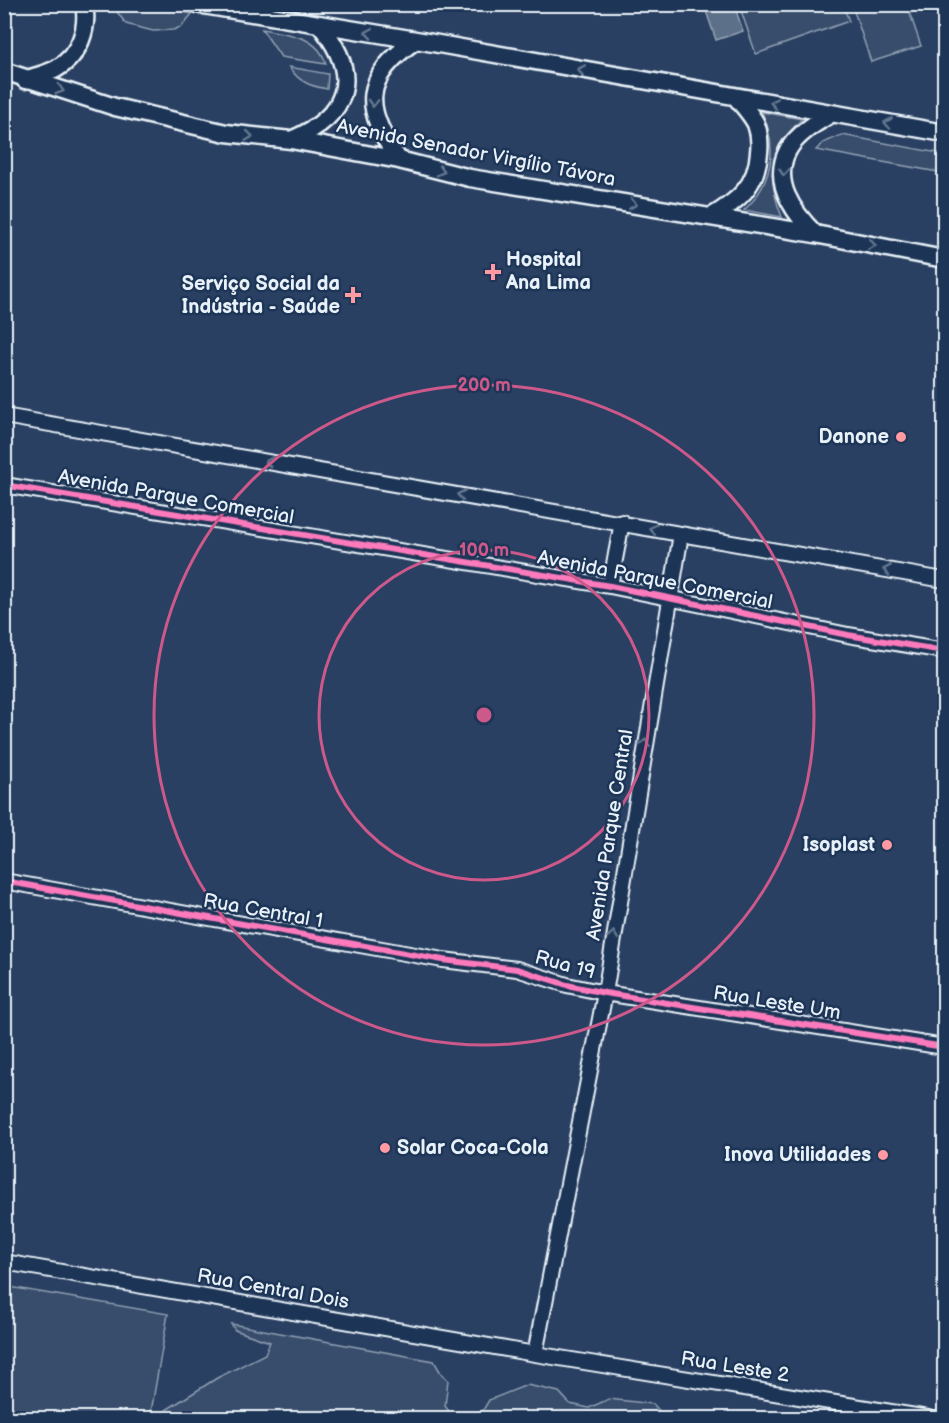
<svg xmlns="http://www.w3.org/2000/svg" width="949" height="1423" viewBox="0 0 949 1423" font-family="'Balsamiq Sans',sans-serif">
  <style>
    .built { fill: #2a4162 }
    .green { fill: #374d6c; stroke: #909fb2; stroke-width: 1.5 }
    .water { fill: #5d7089; stroke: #95a4b5; stroke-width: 1.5 }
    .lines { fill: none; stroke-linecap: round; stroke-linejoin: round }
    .minor-casing { stroke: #e8f1f8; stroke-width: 18 }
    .major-casing { stroke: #e8f1f8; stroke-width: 21 }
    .minor { stroke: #1d3557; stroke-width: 14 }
    .major { stroke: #1d3557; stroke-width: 16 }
    .cycleway-casing { stroke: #1d3557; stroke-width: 10 }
    .cycleway { stroke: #fd7abc; stroke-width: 6 }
    .oneway { stroke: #64778f }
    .ring { fill: none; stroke: #cd598a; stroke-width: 3 }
    .poi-dot { fill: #ff9aa2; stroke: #1d3557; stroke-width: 2 }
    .labels { text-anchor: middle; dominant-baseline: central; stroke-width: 5; stroke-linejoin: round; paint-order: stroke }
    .street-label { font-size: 20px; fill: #e8f1f8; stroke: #1d3557 }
    .poi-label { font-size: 20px; font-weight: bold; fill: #e8f1f8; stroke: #1d3557; text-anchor: end }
    .centre { fill: #cd598a; stroke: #1d3557; stroke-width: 3 }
    .ring-label { font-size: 18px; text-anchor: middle; font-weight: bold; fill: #cd598a; stroke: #1d3557; stroke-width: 5; stroke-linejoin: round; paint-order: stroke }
  </style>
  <rect width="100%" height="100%" fill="#1d3557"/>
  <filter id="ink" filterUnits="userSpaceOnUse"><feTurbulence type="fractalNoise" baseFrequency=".0167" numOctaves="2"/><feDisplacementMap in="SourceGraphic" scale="12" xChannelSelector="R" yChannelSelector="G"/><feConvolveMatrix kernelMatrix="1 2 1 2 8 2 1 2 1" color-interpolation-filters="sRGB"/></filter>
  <g filter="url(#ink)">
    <path class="built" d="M5,5h939v1413h-939z"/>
    <path class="green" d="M112,5h44l36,9 -11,13 -8,3 -20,1 -27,-7z
      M739,5h104l6,16 -93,33z
      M852,5h55l14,41 -50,16z
      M262,29c25,5 56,6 64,35l-45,-7z
      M289,67l39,7 -1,15c-17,-3 -28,-7 -38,-22z
      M762,112l40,7c-33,30 -36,58 -20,98l-38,-7c29,-26 34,-63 18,-98z
      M842,135l102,19v19l-128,-23 7,-7z
      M4,1286l164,28 -18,104h-145z
      M231,1324l203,37 7,12 7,7 -3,26 9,12h-290l2,-8 51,-32 48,-24 5,-12 -35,-12z
      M527,1385l32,7 11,12 19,4 20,-9 44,5 13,14h-195l11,-6 7,-12z"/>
    <path class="water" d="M704,5h30l9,26 -27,9z"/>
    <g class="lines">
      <defs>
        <path id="minor" d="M4,416l940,164
          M4,485l606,101 238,49 96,16
          M610,586l12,-64
          M4,881l439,79 74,9 50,16 38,8 339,54
          M4,1262l531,92 393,64
          M535,1354l70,-361 76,-459"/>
        <path id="major" d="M197,4l219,36 528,93
          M4,71l111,36 111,26 65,7 108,20 71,18 345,56 129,25
          M25,80c10,-4 22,-6 31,-11 23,-13 33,-40 28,-65
          M291,140c59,-25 70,-65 29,-115
          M399,160c-36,-51 -38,-82 17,-120
          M711,217c27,-16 46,-31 48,-65 1,-8 0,-20 -3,-28 -5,-10 -13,-18 -20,-27
          M815,234c-22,-22 -44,-52 -27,-84 9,-16 28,-27 43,-36"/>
      </defs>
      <use href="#minor" class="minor-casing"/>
      <use href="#major" class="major-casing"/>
      <use href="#minor" class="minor"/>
      <use href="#major" class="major"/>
      <defs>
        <path id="cycleway" d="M4,485l606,101 238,49 96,16
          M4,881l439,79 74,9 50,16 38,8 339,54"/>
      </defs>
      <use href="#cycleway" class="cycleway-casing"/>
      <use href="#cycleway" class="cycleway"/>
    </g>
    <defs><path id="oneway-chevron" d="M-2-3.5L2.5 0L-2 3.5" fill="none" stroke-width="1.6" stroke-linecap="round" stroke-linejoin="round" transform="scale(1.5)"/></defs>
    <g class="oneway">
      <use href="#oneway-chevron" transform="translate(369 33) rotate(-171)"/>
      <use href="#oneway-chevron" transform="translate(581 70) rotate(-170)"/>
      <use href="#oneway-chevron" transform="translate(60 90) rotate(17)"/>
      <use href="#oneway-chevron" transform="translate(373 103) rotate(92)"/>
      <use href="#oneway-chevron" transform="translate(774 103) rotate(-170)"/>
      <use href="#oneway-chevron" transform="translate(888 123) rotate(-170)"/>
      <use href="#oneway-chevron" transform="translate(249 136) rotate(6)"/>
      <use href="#oneway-chevron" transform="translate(441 171) rotate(14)"/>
      <use href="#oneway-chevron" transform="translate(784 172) rotate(93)"/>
      <use href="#oneway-chevron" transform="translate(633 204) rotate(9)"/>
      <use href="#oneway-chevron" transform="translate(872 245) rotate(11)"/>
      <use href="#oneway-chevron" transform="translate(269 462) rotate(-170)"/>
      <use href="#oneway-chevron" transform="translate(461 495) rotate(-170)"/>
      <use href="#oneway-chevron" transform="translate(653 529) rotate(-169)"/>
      <use href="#oneway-chevron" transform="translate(887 570) rotate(-170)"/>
      <use href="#oneway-chevron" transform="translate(645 743) rotate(-80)"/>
      <use href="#oneway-chevron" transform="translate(613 935) rotate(-82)"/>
    </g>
  </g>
  <g class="ring">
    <circle cx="484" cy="715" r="165"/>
    <circle cx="484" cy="715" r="330"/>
  </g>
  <g class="poi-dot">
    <path d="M490 263h6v6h6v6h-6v6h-6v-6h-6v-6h6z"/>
    <path d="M350 286h6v6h6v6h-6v6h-6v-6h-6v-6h6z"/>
    <circle cx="901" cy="437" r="6"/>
    <circle cx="887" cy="845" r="6"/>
    <circle cx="385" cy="1148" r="6"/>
    <circle cx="883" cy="1155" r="6"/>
  </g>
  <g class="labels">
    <g class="street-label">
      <text transform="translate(476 153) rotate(11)">Avenida Senador Virgílio Távora</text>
      <text transform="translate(176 497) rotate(10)">Avenida Parque Comercial</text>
      <text transform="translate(655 580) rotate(11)">Avenida Parque Comercial</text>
      <text transform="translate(610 835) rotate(-81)">Avenida Parque Central</text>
      <text transform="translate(263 911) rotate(10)">Rua Central 1</text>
      <text transform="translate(565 965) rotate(15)">Rua 19</text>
      <text transform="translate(777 1003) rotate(9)">Rua Leste Um</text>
      <text transform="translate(273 1289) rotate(10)">Rua Central Dois</text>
      <text transform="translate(735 1367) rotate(9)">Rua Leste 2</text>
    </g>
    <g class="poi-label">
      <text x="506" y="260" text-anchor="start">Hospital<tspan x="506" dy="23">Ana Lima</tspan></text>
      <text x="340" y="284">Serviço Social da<tspan x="340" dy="23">Indústria - Saúde</tspan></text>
      <text x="889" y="437">Danone</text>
      <text x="875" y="845">Isoplast</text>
      <text x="397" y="1148" text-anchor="start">Solar Coca-Cola</text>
      <text x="871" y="1155">Inova Utilidades</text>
    </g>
  </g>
  <circle cx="484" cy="715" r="9" class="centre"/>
  <g class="ring-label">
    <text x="484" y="391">200 m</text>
    <text x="484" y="556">100 m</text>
  </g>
  <rect width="949" height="1423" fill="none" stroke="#1d3557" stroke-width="24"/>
  <rect x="12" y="12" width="925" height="1399" fill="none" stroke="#e8f1f8" stroke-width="2" filter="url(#ink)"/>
</svg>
